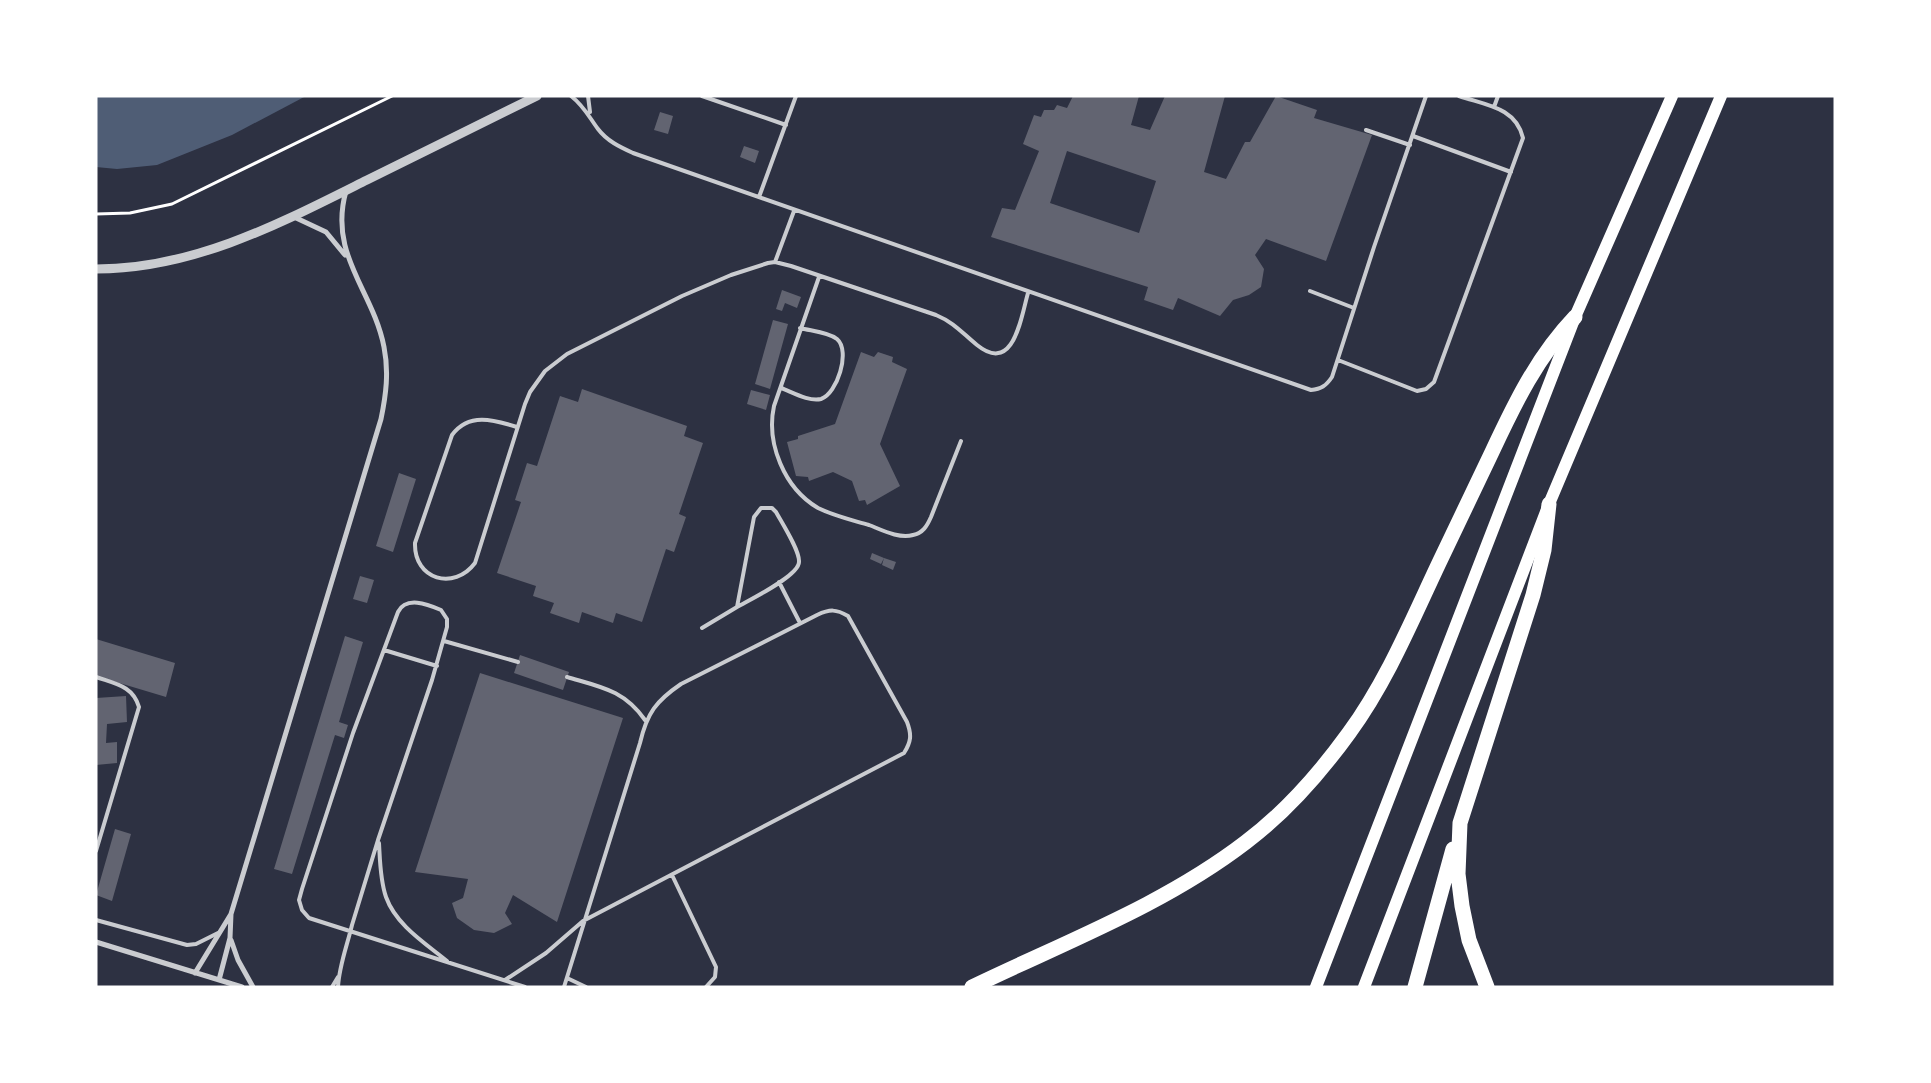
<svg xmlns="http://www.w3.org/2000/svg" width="1931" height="1083" viewBox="0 0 1931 1083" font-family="'Fira Sans',sans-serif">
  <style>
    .water { fill: #4f5d75 }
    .building { fill: #626471; fill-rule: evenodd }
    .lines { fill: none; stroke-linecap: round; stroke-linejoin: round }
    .path { stroke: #fff; stroke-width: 3 }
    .service { stroke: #caccd0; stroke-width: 4 }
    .minor { stroke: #caccd0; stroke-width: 5 }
    .tertiary { stroke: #caccd0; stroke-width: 9 }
    .primary { stroke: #fff; stroke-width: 12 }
    .motorway { stroke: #fff; stroke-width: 15 }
  </style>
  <rect width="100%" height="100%" fill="#2d3142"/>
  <path class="water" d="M96,96h210l-74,39 -75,30 -40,4 -21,-2z"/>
  <path class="building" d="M1073,96h66l-8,29 19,5 15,-34h60l-21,76 22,7 19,-37h5l26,-46 41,14 -3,8 58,17 -46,126 -60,-22 -11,16 9,14 -3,18 -12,8 -16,5 -13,16 -42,-18 -5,12 -29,-10 4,-13 -157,-50 11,-29 13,2 24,-59 -16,-7 11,-29 7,2 3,-7h10l3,-5 10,3zM1067,151l89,30 -17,52 -89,-30z
    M660,112l13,4 -5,18 -14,-4z
    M744,146l15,5 -4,12 -15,-6z
    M782,290l19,7 -4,11 -12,-5 -3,8 -6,-2z
    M773,320l15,4 -18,65 -15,-5z
    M861,352l13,5 4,-5 15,5 -1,5 15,7 -27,75 20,42 -33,19 -2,-5 -6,1 -7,-20 -19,-9 -24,9 -1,-4 -12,-1 -9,-34 11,-3v-3l37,-12z
    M582,389l105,37 -3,10 19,7 -24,71 7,3 -12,35 -8,-3 -24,73 -26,-9 -3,10 -31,-11 -3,11 -29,-10 4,-10 -21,-7 3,-10 -39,-13 24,-71 -6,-2 12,-37 10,3 23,-70 18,6z
    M751,390l19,5 -4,15 -19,-6z
    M399,473l17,6 -23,73 -17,-6z
    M872,553l12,5 -3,6 -11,-5z
    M884,558l12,4 -3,8 -11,-5z
    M360,576l14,4 -7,23 -14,-4z
    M345,636l18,6 -24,80 9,3 -4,13 -9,-3 -43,139 -18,-5z
    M96,639l79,24 -9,34 -70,-21z
    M520,655l49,17 -6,18 -49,-17z
    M480,673l143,45 -66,204 -44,-27 -8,18 7,11 -18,9 -20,-3 -17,-12 -5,-15 11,-5 5,-19 -53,-7z
    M126,696l1,26 -20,2 -1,19 11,-1v21l-21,2v-67z
    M115,829l16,5 -19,67 -16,-6z"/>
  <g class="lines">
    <path class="path" d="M96,214l34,-1 42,-9 220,-108"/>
    <path class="service" d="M571,96c13,10 18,21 27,33 9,12 22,18 35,24l678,237c10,-1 15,-4 21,-13l42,-130 52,-151
      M588,96l2,16
      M702,96l84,29
      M1494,107l4,-11
      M1366,130l44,15
      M1413,136l98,36
      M759,197l37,-101
      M775,262l19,-51
      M819,277l-45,129c-8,37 10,82 44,102 16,8 34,12 51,17 13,5 30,14 44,10 10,-2 14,-9 18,-18l30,-76
      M1310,291l44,17
      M1338,360l79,31 9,-2 8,-7 89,-244c-7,-31 -38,-33 -64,-42
      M781,388c11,4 28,14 40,11 16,-5 30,-48 16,-60 -9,-7 -26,-8 -37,-11
      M517,427c-23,-7 -48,-15 -65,8l-37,108c-1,37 39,48 60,20l50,-159 5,-12 15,-21 22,-17 115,-58 49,-21 37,-12 7,-1 16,4 145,49c19,8 26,18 41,30 37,30 44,-28 51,-52
      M779,582l21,41
      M702,628l35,-21 17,-90 7,-9h11l4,4c6,11 24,39 23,50 0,14 -50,38 -62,45
      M444,641l74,21
      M384,650l53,16
      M96,677c20,7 37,9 43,30l-43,144
      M567,677c34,10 57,13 78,43
      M379,843c1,17 1,37 7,54 10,28 39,46 61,64
      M672,875l44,92 -1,10 -9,10
      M96,920l91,25 9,-1 22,-11
      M567,978l19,9
      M505,980l41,-27 37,-32 321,-168c7,-11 8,-18 3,-31l-59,-106c-12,-7 -18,-7 -31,-1l-136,69c-25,17 -34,29 -41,59l-76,244
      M332,987l6,-10
      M338,987c1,-21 9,-41 14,-62l26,-85 54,-160 15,-53v-8l-6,-9c-14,-6 -35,-14 -43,2l-45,121 -51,156 -3,11 3,10 7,8 216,69"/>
    <path class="minor" d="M294,217l32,15 19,23
      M231,940l7,20 15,27
      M96,942l146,45
      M195,973l36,-59
      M219,980l11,-42 1,-24 150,-495c5,-24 8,-47 3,-72 -11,-57 -56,-92 -38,-156"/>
    <path class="tertiary" d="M96,269c98,0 185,-46 271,-89 57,-28 113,-56 170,-84"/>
    <path class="primary" d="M1316,987l259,-670 97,-221
      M1364,987l185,-483 172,-408"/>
    <path class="motorway" d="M972,987c93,-45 192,-82 274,-145 40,-30 74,-69 103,-109 38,-52 63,-113 90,-170 18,-37 35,-74 53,-111 23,-49 45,-95 83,-135
      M1415,987l38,-138
      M1487,987l-18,-47 -7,-34 -4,-32 2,-51 73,-228 11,-45 5,-46"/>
  </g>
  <rect width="1931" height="1083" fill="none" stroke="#ffffff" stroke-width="195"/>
</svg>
